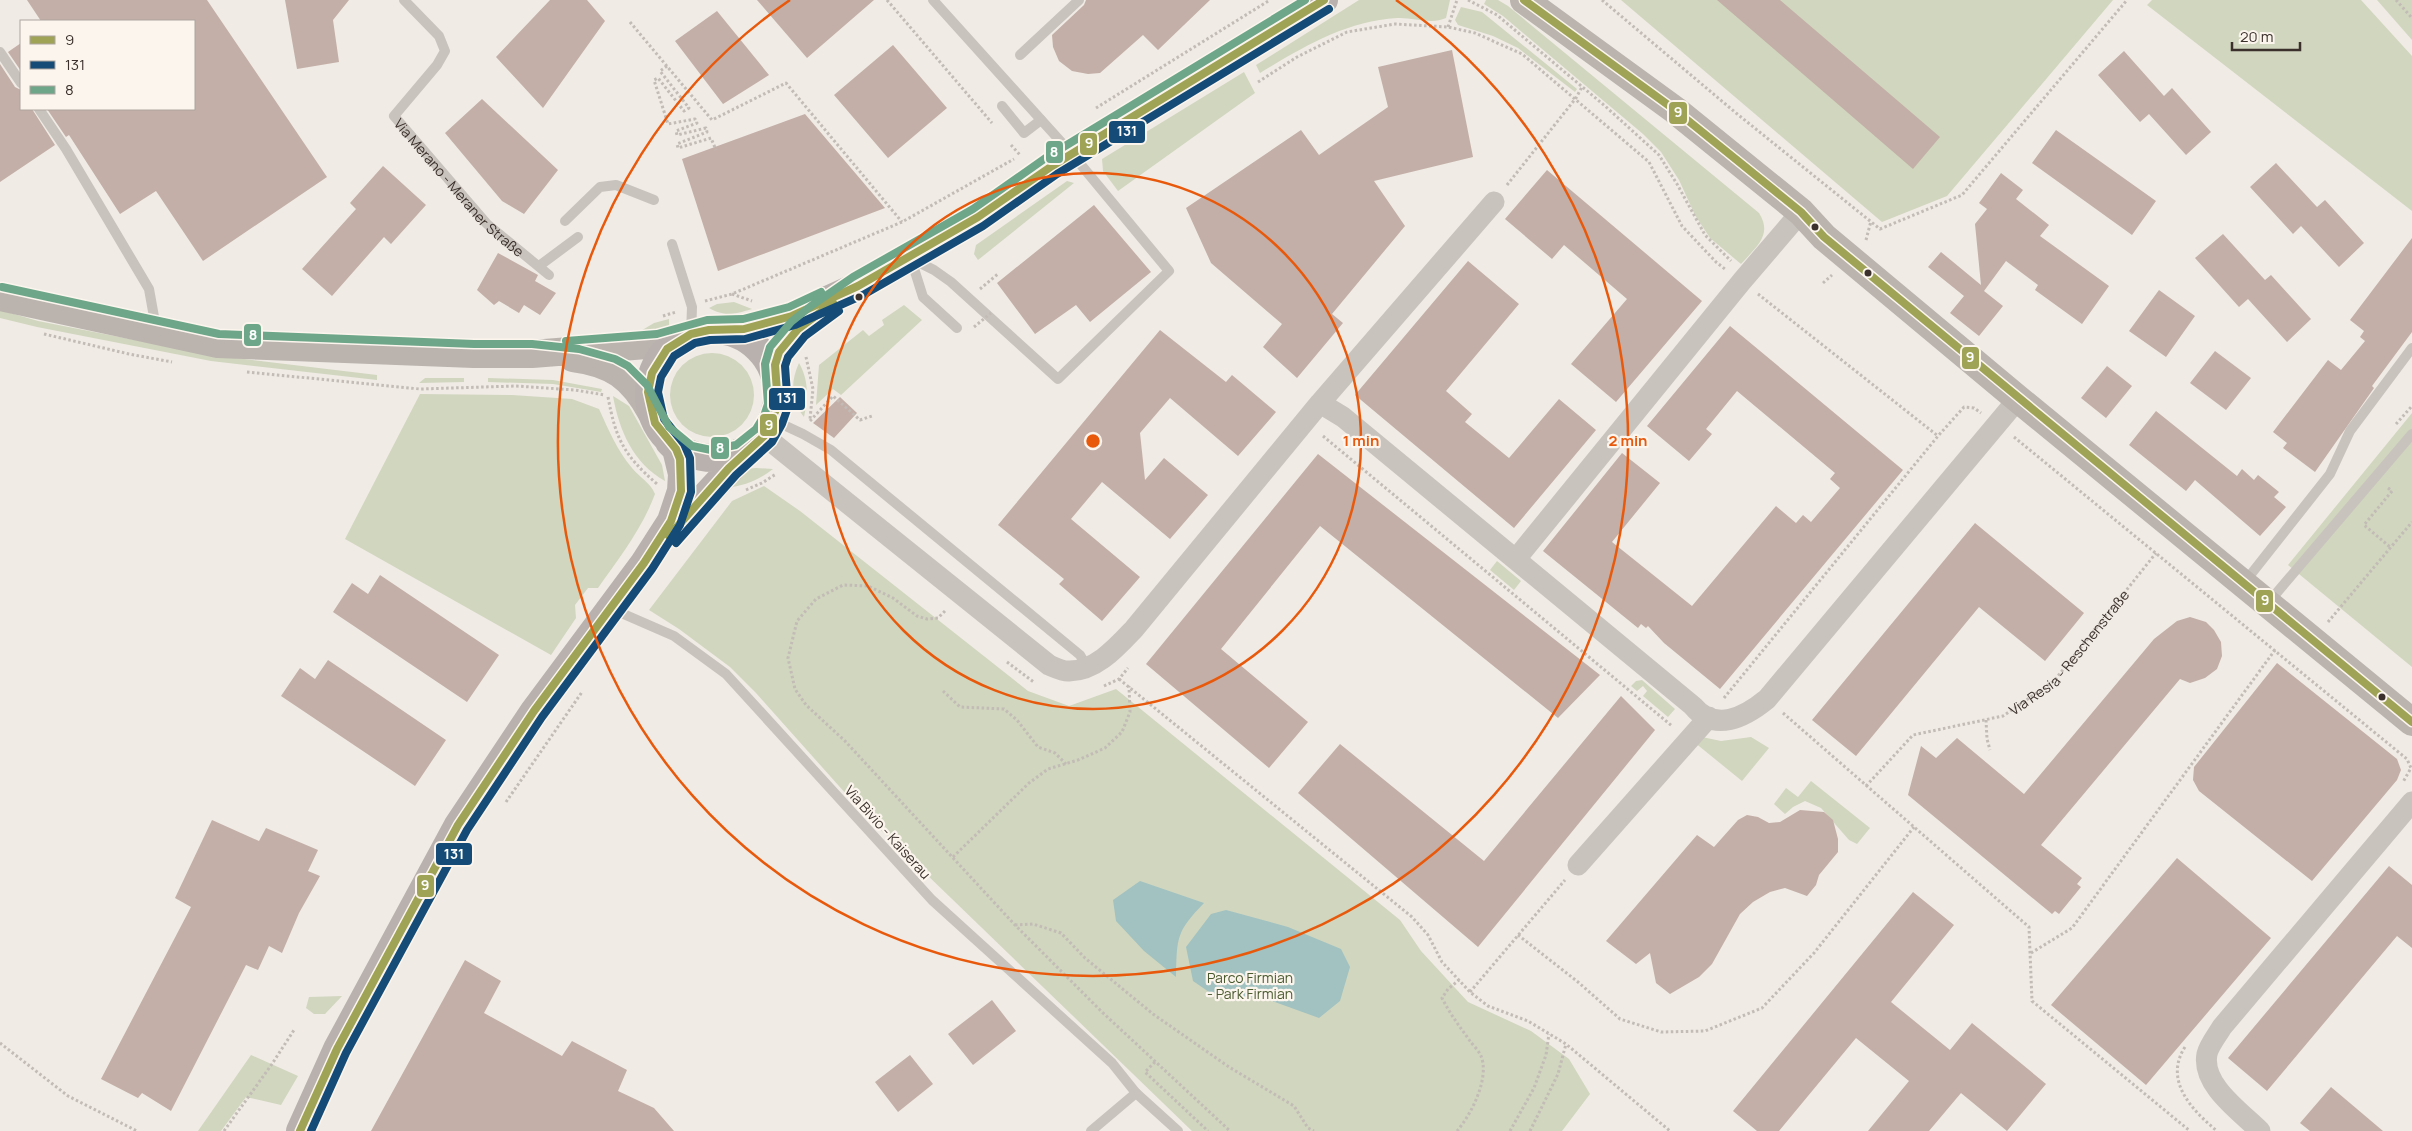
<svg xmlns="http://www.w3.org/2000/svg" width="2412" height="1131" viewBox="0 0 2412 1131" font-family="Manrope,sans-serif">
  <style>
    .green { fill: #d1d6bf }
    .water { fill: #a1c2c1 }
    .building { fill: #c3afa7 }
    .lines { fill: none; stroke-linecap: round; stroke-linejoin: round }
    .path { stroke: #c2bbb6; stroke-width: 3; stroke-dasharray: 2.5 2.5; stroke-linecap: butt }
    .service { stroke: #c9c3be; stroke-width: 10 }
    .minor { stroke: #c9c3be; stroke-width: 21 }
    .secondary { stroke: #bab3ae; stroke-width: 28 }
    .primary { stroke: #b8b1ad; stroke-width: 28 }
    .path-bridge { stroke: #c2bbb6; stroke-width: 3; stroke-dasharray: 2.5 2.5; stroke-linecap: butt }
    .bus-1-casing { stroke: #fbf5ee; stroke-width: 11 }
    .bus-2-casing { stroke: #fbf5ee; stroke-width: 11 }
    .bus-3-casing { stroke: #fbf5ee; stroke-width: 11 }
    .bus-1 { stroke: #9ea356; stroke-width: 8 }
    .bus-2 { stroke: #144c77; stroke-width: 8 }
    .bus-3 { stroke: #6da689; stroke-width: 8 }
    .ring { fill: none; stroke: #e8590c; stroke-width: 2.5 }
    .bus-dot { fill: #3b302b; stroke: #fbf5ee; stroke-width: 2 }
    .labels { text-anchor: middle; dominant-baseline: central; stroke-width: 4.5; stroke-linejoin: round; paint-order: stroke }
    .street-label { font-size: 14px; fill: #3b302b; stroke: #fbf5ee }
    .park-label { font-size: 14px; fill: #4a5a2e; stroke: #fbf5ee }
    .centre { fill: #e8590c; stroke: #fbf5ee; stroke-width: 2.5 }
    .ring-label { font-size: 15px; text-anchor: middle; font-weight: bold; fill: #e8590c; stroke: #fbf5ee; stroke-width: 4.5; stroke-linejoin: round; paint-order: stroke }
    .line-badge { stroke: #fbf5ee; stroke-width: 2 }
    .badge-label { font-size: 14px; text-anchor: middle; font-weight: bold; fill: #fff }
  </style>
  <rect width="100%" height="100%" fill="#f0ebe5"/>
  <path class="green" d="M1359,0h91l-4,18c-15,7 -33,-1 -49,0 -51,3 -94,29 -137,55l-4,-8z
    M1486,0h12l10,6 251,207c14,22 -3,34 -18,51l-31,-26 -15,-23 -16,-35 -18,-28 -18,-18 -140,-118 -19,-12z
    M1621,0h492l-166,196 -65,26z
    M2152,0h209l51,56v155l-265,-206z
    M2377,0h35v40z
    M1461,7l21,5 95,77 -2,3 -57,-44 -25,-12 -35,-11 -3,-5z
    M1244,72l11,21 -137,98 -15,-20 -1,-12z
    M1067,181l7,2 -96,77 -4,-6 2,-9z
    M734,302l18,7c-17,5 -27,8 -43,-1l8,-4z
    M904,305l18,15 -81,75 -8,-6 -17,16 3,-40 44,-35 6,6 15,-11 -2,-5z
    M0,310l38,11 173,34 166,20v5l-166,-19 -174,-34 -37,-9z
    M669,319v7l-7,9h-28l20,-12z
    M670 395a42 42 0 1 1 84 0a42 42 0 1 1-84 0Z
    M799,363c10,17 9,35 5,54 -13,-17 -14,-34 -5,-54z
    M425,378h39v4l-45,1z
    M488,378l65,2 49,9 -1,3 -48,-8 -65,-2z
    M420,394l92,1 60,4 27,10c10,22 18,41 33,59 8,10 18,14 23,26 -13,35 -36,64 -57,94h-10l-13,17 1,13 -25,37 -206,-116z
    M613,396l16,10 33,59 3,16c-32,-18 -46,-51 -52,-85z
    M2412,413v254l-124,-102z
    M756,468l17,1c-14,11 -29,17 -47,19l18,-19z
    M764,486l36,25 228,180 41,15 47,-17 284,231 21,31 47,51 63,29 38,28 21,35 -28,37h-370l-329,-318 -107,-120 -26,-26 -51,-38 -30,-19 83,-109z
    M1497,561l24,20 -7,9 -24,-20z
    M1642,680l33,29 -7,8 -25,-21 4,-5 -4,-5 -6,5 -6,-5 5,-5z
    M1702,737l19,4 30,-4 18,11 -27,33 -48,-39z
    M1811,781l59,47 -13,16 -8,-4 -28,-32 -16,-7 -12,6 -8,7 -11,-10 12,-16 12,9z
    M342,996l-17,18h-11l-8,-6 3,-11z
    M251,1055l47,21 -17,29 -35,-8 -25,34h-23z"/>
  <path class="water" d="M1140,881l64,22c-28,29 -27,34 -28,74l-32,-26 -28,-30 -3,-21z
    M1226,910l62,17 53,22 9,18 -10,34 -21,17 -58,-21h-30l-22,-5 -16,-11 -7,-34 25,-33z"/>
  <path class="building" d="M27,0h180l120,177 -124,84 -47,-70 -36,23 -51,-79 -3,2 -19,-28h147v-88h-153z
    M285,0h64l-16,20 6,42 -42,7z
    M550,0h37l18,21 -62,87 -47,-51z
    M757,0h117l-67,58z
    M1086,0h124l-52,50 -15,-15 -43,38 -12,1 -16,-3 -13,-10 -6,-14 -1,-12 32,-30z
    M1717,0h63l160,137 -27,32z
    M717,11l52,64 -46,29 -48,-63z
    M21,43v28l-13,-19z
    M893,45l54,63 -59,50 -54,-63z
    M1452,50l21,107 -99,24 31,45 -73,88 11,9 -46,55 -34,-31 19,-23 -71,-61 -25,-55 115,-78 18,25 69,-48 -10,-40z
    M2124,51l40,45 8,-8 39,44 -25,23 -37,-41 -9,8 -42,-47z
    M0,64l15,23 6,3v19h11l23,36 -55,37z
    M482,99l76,71 -34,44 -22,-13 -57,-68z
    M805,114l80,94 -167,63 -36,-112z
    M2056,130l100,71 -24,34 -100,-72z
    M2276,163l41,44 8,-7 39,43 -25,24 -38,-41 -8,8 -43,-47z
    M383,166l43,39 -35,39 -7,-7 -52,59 -30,-27 54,-60 -6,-6z
    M1547,170l155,131 -86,101 -45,-38 56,-65 -63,-54 -12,14 -47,-40z
    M2001,173l22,17 -7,9 33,26 -9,11 69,50 -27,38 -47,-34 3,-5 -32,-24 -22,30 19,15 -24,30 -29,-23 14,-17 -36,-29 13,-15 40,33 -6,-61 12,-15 -8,-6z
    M1094,205l57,67 -61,50 -14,-17 -41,29 -38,-51z
    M2223,234l42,46 6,-5 40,44 -24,23 -39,-43 -9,8 -44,-49z
    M2412,238v94l-40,54 2,2 -59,84 -32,-24 4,-5 -14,-11 55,-72 13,10 24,-29 -5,-4 4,-6 -14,-11z
    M498,253l40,22 -3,6 21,12 -16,22 -16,-10 -5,8 -20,-12 -5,4 -17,-15z
    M1468,261l51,43 -73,87 26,23 -7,8 44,36 50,-59 37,31 -82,98 -159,-133z
    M2159,290l36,26 -29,41 -37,-26z
    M1730,326l173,144 -183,219 -56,-46 -16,-17 -2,2 -5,-4 -3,4 -95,-77 79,-98 38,30 -48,59 80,64 84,-100 20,17 7,-8 8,7 29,-34 -10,-9 5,-6 -98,-82 -31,38 6,5 -23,27 -42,-35z
    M1160,330l66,52 6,-7 44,37 -38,44 -68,-58 -30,35 5,47 19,-22 44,37 -38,44 -68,-57 -31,37 69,58 -38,44 -43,-37 5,-5 -66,-54z
    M2215,351l36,27 -25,32 -36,-27z
    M2107,366l25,20 -26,32 -25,-20z
    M840,397l17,16 -23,25 -21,-15z
    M2156,411l81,65 5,-7 12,11 4,-5 21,17 -5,5 12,10 -26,29 -65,-56 -9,11 -57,-46z
    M1318,454l282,221 -42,43 -238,-192 -99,123 87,73 -39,46 -123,-104z
    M1975,523l109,90 -39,48 -66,-54 -123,149 -44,-36z
    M380,575l119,80 -32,47 -134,-90 19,-29 16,11z
    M2190,617l16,5 8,8 7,12 1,14 -5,13 -12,9 -15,5 -10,-4 -139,166 41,33 -5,6 4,3 -22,27 -4,-3 -3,3 -144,-119 13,-49 15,12 21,-20 67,56 130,-155 23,-18z
    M328,660l118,80 -31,46 -134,-90 19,-28 15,11z
    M2277,663l120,96 4,11 -4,10 -85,101 -113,-90 -6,-11 1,-13z
    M1621,696l34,34 -177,217 -180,-154 42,-49 144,117z
    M1800,810l24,2 9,8 5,19v13l-19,23 -3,10 -9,11 -22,-8 -15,4 -17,10 -13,12 -28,50 -13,13 -29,17 -14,-11 -6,-30 -14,11 -30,-23 91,-106 17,12 24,-27 9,-5 11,2 11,6 11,-1z
    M212,820l47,21 7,-13 52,22 -10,21 12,5 -21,37 -17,40 -13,-7 -11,24 -12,-5 -75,146 -29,-18 -4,5 -37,-19 90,-172 -16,-9z
    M2177,858l94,80 -125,147 -95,-80z
    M2389,866l23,19v63l-15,-12 -130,155 -39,-33z
    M1913,892l41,33 -63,77 59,48 22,-27 74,61 -39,47 -46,-38 -32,38h-61l41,-50 -53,-43 -77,93h-22l-24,-20z
    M465,960l36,21 -17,32 78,43 10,-15 55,29 -9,21 36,17 20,23h-303z
    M992,1000l24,31 -43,34 -25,-31z
    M910,1055l23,29 -35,28 -23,-30z
    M2331,1087l52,44h-73l-10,-8z"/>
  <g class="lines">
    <g class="path">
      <path d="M887,0l105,123"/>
      <path d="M1468,0l29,15 108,91 54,49 18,29 28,51 26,26"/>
      <path d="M1602,0l134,113 144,116 82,-34 165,-195"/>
      <path d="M2396,0l16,18"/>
      <path d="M630,22l82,98 74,-37 116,139"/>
      <path d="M1448,27l9,-27"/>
      <path d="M667,66l-7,5 29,37 -5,3 -26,-33 -4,2 14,44 27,-5 2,4 -21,8 1,4 29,-7 1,4 -30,12 1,4 33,-10 5,12"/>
      <path d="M1258,82l39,-25 50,-25 48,-8 53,3 27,6 47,21 127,108 33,64 34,36 9,7"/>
      <path d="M1096,108l174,-108"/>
      <path d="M1011,145l9,10"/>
      <path d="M1507,185l69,-87 6,-11"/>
      <path d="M1866,240l5,-19"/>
      <path d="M1823,283l9,-8"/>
      <path d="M980,289l19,-16"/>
      <path d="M732,294l20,7"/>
      <path d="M1758,294l180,142"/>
      <path d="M705,301l27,-7 170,-72 112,-63"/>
      <path d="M663,316l13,-4"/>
      <path d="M44,334l85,20 43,8"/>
      <path d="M806,357l7,32 -3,30"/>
      <path d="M247,372l173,17 96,-3 59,4 30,5"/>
      <path d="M608,397c8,43 16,58 49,87"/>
      <path d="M810,421l23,-25 27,24 12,-4"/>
      <path d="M2396,424l16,-18"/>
      <path d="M1323,436l349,290"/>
      <path d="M2014,437l393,322 4,9 -8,14"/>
      <path d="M2388,488l4,3 -28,34 26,22"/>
      <path d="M746,490l16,-7 14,-9"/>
      <path d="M945,611l-7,7 -11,1 -10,-3 -24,-18 -25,-12 -25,-1 -27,14 -19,22 -9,37 7,31 11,16 39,36 170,184 87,87 128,119"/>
      <path d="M2328,622l84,-100"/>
      <path d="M1007,662l28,21"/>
      <path d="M1119,679l293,238 16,18 14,27 28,30 18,14 40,15 38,23 104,87"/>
      <path d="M1104,686l15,-7 9,-11"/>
      <path d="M943,691l17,16 44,2 13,11 21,27 17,6 11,11"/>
      <path d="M1724,698l214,-262 26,-29 10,1 7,5"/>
      <path d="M1783,713l246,214 3,74 158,130"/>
      <path d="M1986,720l1,19 3,11"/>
      <path id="s1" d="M1866,786l47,-51 90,-19 51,-35 102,-128"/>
      <path d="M506,802l76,-110"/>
      <path d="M953,857l76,-74 19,-14 30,-9 27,-12 17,-16 8,-20 -1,-26"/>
      <path d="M1015,925l18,-1 28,9 24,25 68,56 76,53 65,39 14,22 6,3"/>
      <path d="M1518,935l60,47 42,37 41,13 44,-1 57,-23 52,-55 100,-126"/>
      <path d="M2031,953l41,-25 203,-278"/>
      <path d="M1470,992l95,-112"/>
      <path d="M0,1043l68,53 69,35"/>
      <path d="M2185,1047c-22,34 8,64 32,84"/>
      <path d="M1155,1062l-10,10 63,59"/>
      <path d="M224,1131l48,-67 22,-34"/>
      <path d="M1457,1131c14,-16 33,-53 24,-75 -2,-5 -8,-11 -11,-15 -10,-14 -20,-27 -28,-43l6,-9 11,-9"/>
      <path d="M1510,1131l24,-43 12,-33 3,-21"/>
      <path d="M1530,1131l28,-57 8,-30"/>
    </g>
    <g class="service">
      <path id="s2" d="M404,0l35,36 6,15 -8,14 -43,51 93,108 62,51"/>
      <path d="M0,52l21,31"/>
      <path d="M1020,55l59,-55"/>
      <path d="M1002,106l22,27 17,-13"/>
      <path d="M39,109l27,40 83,140 7,39"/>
      <path d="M565,221l35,-34 16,-2 38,15"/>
      <path d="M672,244l20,63 -1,27"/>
      <path d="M911,259l12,38 34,31"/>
      <path d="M914,260l20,10 17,12 107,97 111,-108 -97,-117 -139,-154"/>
      <path d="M539,266l39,-29"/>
      <path d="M773,420l30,14 28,16 249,205 7,12"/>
      <path d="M2244,583l86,-109 20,-43 62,-83"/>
      <path d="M2268,603l144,-169"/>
      <path d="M612,609l62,27 52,38 206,226 180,163 24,30 42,38"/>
      <path d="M1091,1131l45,-38"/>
    </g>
    <path class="minor" d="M1320,403l174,-201
      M764,436l285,229c5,2 13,6 19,6 27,1 49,-24 66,-42l186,-226 23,14 350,289c22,27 52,11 74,-7l251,-300
      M1516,559l226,-278 59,-69
      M1578,865l131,-148
      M2260,1131c-19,-19 -59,-46 -53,-77 2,-9 11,-20 15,-27l190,-225"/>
    <path class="secondary" d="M1524,0l151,110 126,102 23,25 194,162 394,323
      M0,297l218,47 256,10h58l127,-10 20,-4
      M573,358c39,5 59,19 78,54"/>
    <path class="primary" d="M649 394a64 64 0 1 1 128 0a64 64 0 1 1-128 0Z
      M726,331l31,-5 35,-10 66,-30 52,-28 68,-41 74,-51 272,-166
      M775,374c-1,-28 23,-48 45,-62
      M672,532l76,-82
      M300,1131l37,-82 121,-224 76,-114 110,-148 27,-42 10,-30 1,-17 -6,-25 -7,-7"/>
    <path class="path-bridge" d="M974,327l17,-14"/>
    <defs>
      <path id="bus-1" d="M1524,0l151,110 126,102 23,25 588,485
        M669,536l60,-68 35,-32 14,-31 -3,-40 4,-13 19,-23 35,-26
        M300,1131l37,-82 121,-224 76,-114 110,-148 27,-42 10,-30 -1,-32 -4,-10 -21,-26 -7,-31 4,-19 15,-24 24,-15 18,-4 35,-1 48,-13 66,-30 120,-69 74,-51 272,-166"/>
      <path id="bus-2" d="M676,543l60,-68 36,-33 10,-18 6,-17 -3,-41 3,-9 17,-21 34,-25
        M311,1131l35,-78 121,-223 75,-113 110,-148 28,-44 11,-33 -1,-34 -6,-14 -20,-25 -6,-27 3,-15 13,-21 21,-13 15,-3 35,-1 50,-14 68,-30 120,-69 74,-52 272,-165"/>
      <path id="bus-3" d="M2,287l217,47 255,10h58l47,5 36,10 13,7 19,19 22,42 23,19 19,4 25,-5 20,-16 8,-13 4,-12 -3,-40 5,-17 21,-25 20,-16 42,-29 120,-68 74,-52 258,-157
        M566,341l91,-7 50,-14 36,-1 46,-12 32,-15"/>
    </defs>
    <use href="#bus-1" class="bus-1-casing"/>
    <use href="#bus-2" class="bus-2-casing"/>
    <use href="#bus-3" class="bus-3-casing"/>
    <use href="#bus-1" class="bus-1"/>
    <use href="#bus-2" class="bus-2"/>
    <use href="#bus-3" class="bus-3"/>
  </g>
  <g class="ring">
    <circle cx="1093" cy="441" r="268"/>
    <path d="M1396 0A535 535 0 1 1 790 0"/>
  </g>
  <g class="bus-dot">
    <circle cx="1815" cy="227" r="4.5"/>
    <circle cx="1868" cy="273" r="4.5"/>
    <circle cx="859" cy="297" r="4.5"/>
    <circle cx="2382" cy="697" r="4.5"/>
  </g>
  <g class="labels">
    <g class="street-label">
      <text stroke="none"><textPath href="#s2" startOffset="246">Via Merano - Meraner Straße</textPath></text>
      <text stroke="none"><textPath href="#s1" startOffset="254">Via Resia - Reschenstraße</textPath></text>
      <text transform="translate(888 832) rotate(48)">Via Bivio - Kaiserau</text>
    </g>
    <g class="park-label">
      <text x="1250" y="977">Parco Firmian<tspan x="1250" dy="16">- Park Firmian</tspan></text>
    </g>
  </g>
  <circle cx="1093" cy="441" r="8" class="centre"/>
  <g class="ring-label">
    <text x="1361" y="446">1 min</text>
    <text x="1628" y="446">2 min</text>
  </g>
  <g class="line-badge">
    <rect x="1668" y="101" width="20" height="24" rx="5" fill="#9ea356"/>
    <rect x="1108" y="120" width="38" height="24" rx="5" fill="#144c77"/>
    <rect x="1079" y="132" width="19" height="24" rx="5" fill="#9ea356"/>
    <rect x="1045" y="140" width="19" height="24" rx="5" fill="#6da689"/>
    <rect x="243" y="323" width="19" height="24" rx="5" fill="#6da689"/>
    <rect x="1961" y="346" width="19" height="24" rx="5" fill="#9ea356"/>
    <rect x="768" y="387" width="38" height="24" rx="5" fill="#144c77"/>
    <rect x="759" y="413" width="19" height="24" rx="5" fill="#9ea356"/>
    <rect x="710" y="436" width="20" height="24" rx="5" fill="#6da689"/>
    <rect x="2255" y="589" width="19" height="24" rx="5" fill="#9ea356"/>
    <rect x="435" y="842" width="38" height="24" rx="5" fill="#144c77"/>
    <rect x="416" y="874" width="19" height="24" rx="5" fill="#9ea356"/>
  </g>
  <g class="badge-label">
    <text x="1678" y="117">9</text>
    <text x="1127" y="136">131</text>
    <text x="1089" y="148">9</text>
    <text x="1054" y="157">8</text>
    <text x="253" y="340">8</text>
    <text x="1970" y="362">9</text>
    <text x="787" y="403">131</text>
    <text x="769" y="430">9</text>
    <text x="720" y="453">8</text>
    <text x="2265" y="605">9</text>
    <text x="454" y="859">131</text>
    <text x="425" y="890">9</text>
  </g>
  <rect x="20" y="20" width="175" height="90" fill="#fbf5ee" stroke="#aea6a0"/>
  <rect x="30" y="36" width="25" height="8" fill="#9ea356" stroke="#aea6a0"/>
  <text x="65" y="45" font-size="15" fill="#3b302b">9</text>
  <rect x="30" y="61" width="25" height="8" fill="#144c77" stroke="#aea6a0"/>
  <text x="65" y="70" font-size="15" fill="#3b302b">131</text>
  <rect x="30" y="86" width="25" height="8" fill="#6da689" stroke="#aea6a0"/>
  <text x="65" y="95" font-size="15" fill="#3b302b">8</text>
  <path d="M2232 42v8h68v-8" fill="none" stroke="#3b302b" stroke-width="2.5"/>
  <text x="2240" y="42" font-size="15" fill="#3b302b" stroke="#fbf5ee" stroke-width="4" paint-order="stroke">20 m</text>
</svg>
